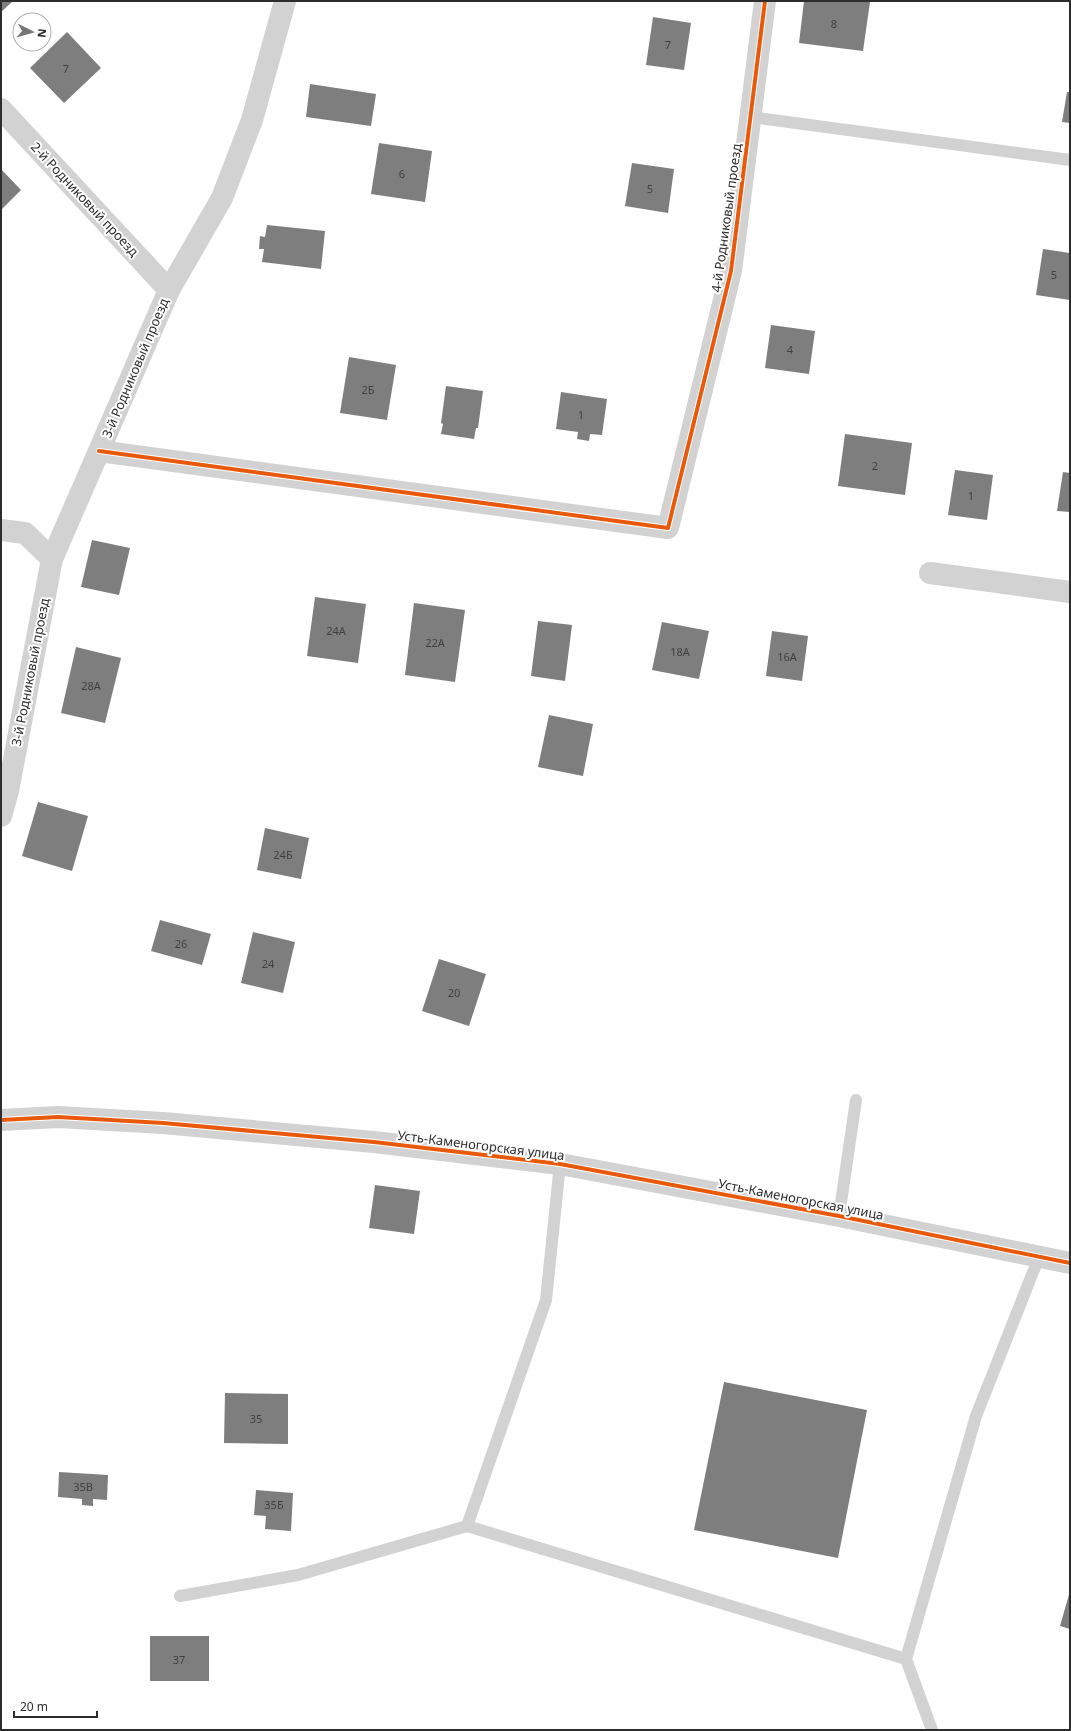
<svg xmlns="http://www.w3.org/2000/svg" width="1071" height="1731" viewBox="0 0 1071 1731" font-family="'Noto Sans',sans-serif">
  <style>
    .building { fill: #7e7e7e }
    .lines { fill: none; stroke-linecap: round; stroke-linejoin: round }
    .service { stroke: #d2d2d2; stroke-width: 12 }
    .minor { stroke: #d2d2d2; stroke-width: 22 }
    .cycleway-casing { stroke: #fff; stroke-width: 6 }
    .cycleway { stroke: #e8590c; stroke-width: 4 }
    .labels { text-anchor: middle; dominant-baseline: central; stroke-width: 4; stroke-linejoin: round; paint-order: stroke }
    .number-label { font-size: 11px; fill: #414141 }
    .street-label { font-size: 13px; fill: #2d2d2d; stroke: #fff }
  </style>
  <rect width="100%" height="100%" fill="#fff"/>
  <path class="building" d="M1,1h12l-12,11z
    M804,1l66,1 -7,49 -64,-8z
    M653,17l38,6 -7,47 -38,-5z
    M67,32l34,36 -37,35 -34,-35z
    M310,84l66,10 -5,32 -65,-9z
    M1067,92h3v31l-8,-1z
    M379,143l53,8 -7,51 -54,-8z
    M632,163l42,6 -6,44 -43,-7z
    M1,169l20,21 -20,20z
    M267,225l58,6 -4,38 -59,-7 2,-13h-5l1,-13 5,1z
    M1043,249l27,4v47l-34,-5z
    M771,325l44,6 -6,43 -44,-6z
    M349,357l47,8 -9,55 -47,-7z
    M446,386l37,5 -5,37h-2l-2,11 -33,-5 2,-10 -2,-1z
    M561,392l46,7 -5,36 -12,-1 -1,7 -12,-2 1,-7 -22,-3z
    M845,434l67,9 -7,52 -67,-9z
    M955,470l38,5 -6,45 -39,-5z
    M1063,472l7,1v39l-13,-1z
    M92,540l38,8 -11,47 -38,-8z
    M315,597l51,7 -8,59 -51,-7z
    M414,603l51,7 -10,72 -50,-7z
    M538,621l34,4 -7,56 -34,-5z
    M662,622l47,9 -10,48 -47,-9z
    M772,631l36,5 -6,45 -36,-5z
    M76,647l45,11 -16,65 -44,-10z
    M549,715l44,9 -10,52 -45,-9z
    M38,802l50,14 -16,55 -50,-15z
    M265,828l44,10 -8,41 -44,-9z
    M160,920l51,14 -9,31 -51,-14z
    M253,932l42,10 -12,51 -42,-10z
    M439,959l47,15 -17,52 -47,-15z
    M375,1185l45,6 -6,43 -45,-6z
    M724,1382l143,28 -29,148 -144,-28z
    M225,1393l63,1v50l-64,-1z
    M59,1472l49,3 -1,25 -14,-1v7l-11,-1v-6l-24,-2z
    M256,1490l37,3 -2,38 -26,-2 1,-13 -12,-1z
    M1070,1591v38l-10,-3z
    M150,1636h59v45h-59z"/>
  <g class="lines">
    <path class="service" d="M751,117l319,43
      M560,1164l-14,136 -79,226 439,133 70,-243 63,-159
      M839,1216l17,-116
      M180,1596l118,-21 169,-49
      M906,1659l26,71"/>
    <path class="minor" d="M1,109l168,181
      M99,451l569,77 63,-257 34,-270
      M1,530l24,3 27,26
      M930,573l140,19
      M1,816l7,-25 44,-232 117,-269 53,-92 30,-78 33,-119
      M1,1120l57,-3 105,6 211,19 186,22 279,52 231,47"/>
    <defs>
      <path id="cycleway" d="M99,451l569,77 63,-257 34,-270
        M1,1120l57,-3 105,6 211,19 186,22 279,52 231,47"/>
    </defs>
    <use href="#cycleway" class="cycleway-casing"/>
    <use href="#cycleway" class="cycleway"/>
  </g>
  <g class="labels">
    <g class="number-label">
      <text x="834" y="23">8</text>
      <text x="668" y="44">7</text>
      <text x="66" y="68">7</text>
      <text x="402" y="173">6</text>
      <text x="650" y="188">5</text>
      <text x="1054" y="274">5</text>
      <text x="790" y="349">4</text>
      <text x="368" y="389">2Б</text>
      <text x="581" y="414">1</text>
      <text x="875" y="465">2</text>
      <text x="971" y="495">1</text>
      <text x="336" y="630">24А</text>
      <text x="435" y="642">22А</text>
      <text x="680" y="651">18А</text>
      <text x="787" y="656">16А</text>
      <text x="91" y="685">28А</text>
      <text x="283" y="854">24Б</text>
      <text x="181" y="943">26</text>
      <text x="268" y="963">24</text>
      <text x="454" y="992">20</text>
      <text x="256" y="1418">35</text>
      <text x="83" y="1486">35В</text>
      <text x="274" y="1504">35Б</text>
      <text x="179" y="1659">37</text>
    </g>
    <g class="street-label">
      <text transform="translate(85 199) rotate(47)">2-й Родниковый проезд</text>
      <text transform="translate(726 218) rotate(-82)">4-й Родниковый проезд</text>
      <text transform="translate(135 368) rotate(-67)">3-й Родниковый проезд</text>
      <text transform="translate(30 672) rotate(-79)">3-й Родниковый проезд</text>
      <text transform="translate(481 1145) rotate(7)">Усть-Каменогорская улица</text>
      <text transform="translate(801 1199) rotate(11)">Усть-Каменогорская улица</text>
    </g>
  </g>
  <rect width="1071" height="1731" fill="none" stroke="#2d2d2d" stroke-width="4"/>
  <g transform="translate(32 32) rotate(96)"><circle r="19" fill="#ffffff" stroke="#ababab"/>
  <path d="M0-3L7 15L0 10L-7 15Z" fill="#767676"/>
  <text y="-6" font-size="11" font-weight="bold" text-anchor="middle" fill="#2d2d2d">N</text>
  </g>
  <path d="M14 1711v6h83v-6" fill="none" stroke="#2d2d2d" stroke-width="2"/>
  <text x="20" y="1711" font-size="12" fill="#2d2d2d" stroke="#ffffff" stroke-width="3" paint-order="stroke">20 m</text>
</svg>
